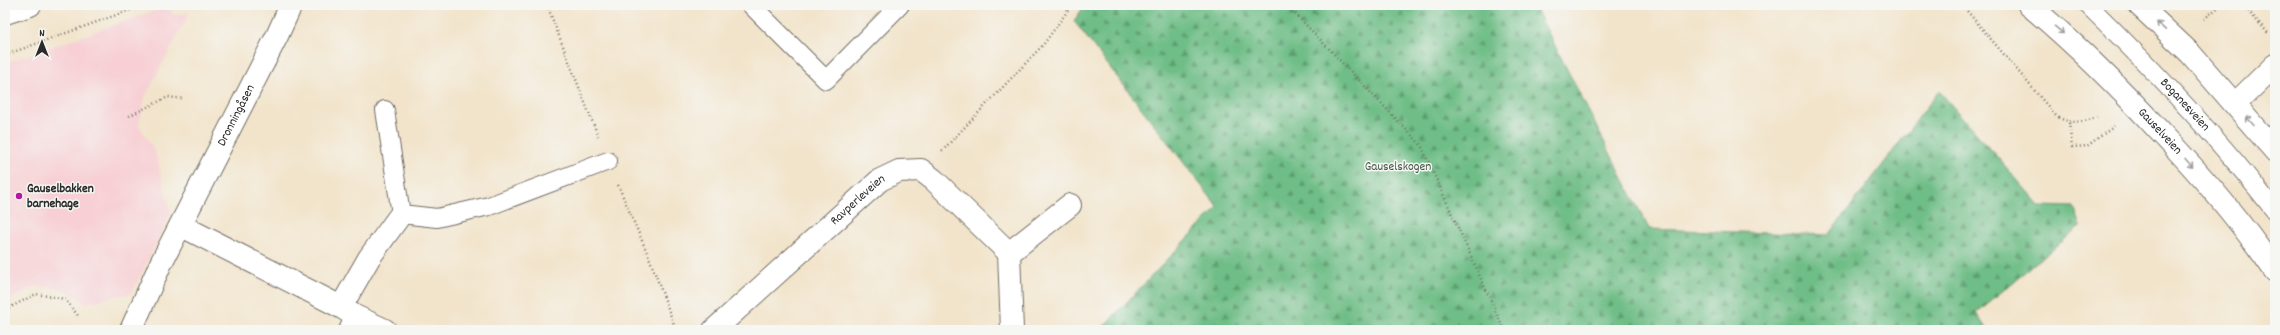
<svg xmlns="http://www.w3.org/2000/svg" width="2280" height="335" viewBox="0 0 2280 335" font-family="Dekko,sans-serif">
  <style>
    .built { fill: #f7cfd4 }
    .forest { fill: url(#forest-firs); stroke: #4d7459 }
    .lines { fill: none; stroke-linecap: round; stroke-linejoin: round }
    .service-casing { stroke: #716c63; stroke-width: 20 }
    .minor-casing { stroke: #716c63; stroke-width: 24 }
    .secondary-casing { stroke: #716c63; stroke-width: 24 }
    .primary-casing { stroke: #716c63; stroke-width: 24 }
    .path { stroke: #716c63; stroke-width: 2.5; stroke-dasharray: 1 3; stroke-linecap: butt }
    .service { stroke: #fff; stroke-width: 18 }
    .minor { stroke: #fff; stroke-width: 22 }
    .secondary { stroke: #fff; stroke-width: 22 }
    .primary { stroke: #fff; stroke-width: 22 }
    .oneway { stroke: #a0a0a0 }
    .poi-dot { fill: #b5179e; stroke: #f6f6f2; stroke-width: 1.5 }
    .labels { text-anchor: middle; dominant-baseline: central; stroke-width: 3; stroke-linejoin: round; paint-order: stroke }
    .street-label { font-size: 13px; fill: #2b2b2b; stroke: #f6f6f2 }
    .park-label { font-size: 13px; fill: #435848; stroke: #f6f6f2 }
    .poi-label { font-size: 13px; font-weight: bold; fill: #2b2b2b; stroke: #f6f6f2; text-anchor: start }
  </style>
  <defs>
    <pattern id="forest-firs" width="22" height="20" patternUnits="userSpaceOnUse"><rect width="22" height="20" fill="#6fbe87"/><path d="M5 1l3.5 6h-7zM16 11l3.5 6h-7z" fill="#5b9b6f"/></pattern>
  </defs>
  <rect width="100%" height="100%" fill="#f6f6f2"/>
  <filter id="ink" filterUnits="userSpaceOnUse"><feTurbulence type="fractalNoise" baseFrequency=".025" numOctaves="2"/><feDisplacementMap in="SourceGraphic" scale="8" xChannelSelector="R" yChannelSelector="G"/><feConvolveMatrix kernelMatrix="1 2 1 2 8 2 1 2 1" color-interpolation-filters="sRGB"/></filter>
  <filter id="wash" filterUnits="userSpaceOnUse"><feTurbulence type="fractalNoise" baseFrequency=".012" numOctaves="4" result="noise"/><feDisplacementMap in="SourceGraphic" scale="16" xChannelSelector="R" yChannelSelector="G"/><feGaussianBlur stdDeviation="0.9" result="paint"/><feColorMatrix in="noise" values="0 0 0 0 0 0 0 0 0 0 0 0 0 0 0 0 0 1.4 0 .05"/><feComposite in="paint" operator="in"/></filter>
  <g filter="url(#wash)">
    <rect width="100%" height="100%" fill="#f2e4cb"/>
    <path class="built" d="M168,6l5,9 16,-2 -44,84 -6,28 16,27 16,61 -39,80 -46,10 -23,-14 -27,-3 -31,16v-239z"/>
    <path class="forest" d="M1085,5h449l115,224 180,6 110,-144 101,115 34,1 7,19 -105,87 11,17h-887l118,-123 -144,-186z"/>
  </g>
  <g filter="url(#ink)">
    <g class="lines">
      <defs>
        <g id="service">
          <path d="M751,5l75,75 74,-75"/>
          <path id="s1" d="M2088,5c66,65 130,132 187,206"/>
          <path d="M385,110l16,104 36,4 52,-12 119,-45"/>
          <path d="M348,330l7,-14"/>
        </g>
        <g id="minor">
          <path d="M2235,104l40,-39"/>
          <path d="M182,226l159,81 14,9 30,14"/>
          <path d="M1009,253l61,-48"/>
          <path d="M341,307l28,-49 32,-44"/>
          <path id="s2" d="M131,330l30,-67 116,-227 14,-31"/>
          <path id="s3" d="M714,330l166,-150 19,-9 22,-1 13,10 75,73 3,77"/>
        </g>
        <path id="secondary" d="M5,13l25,-8"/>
        <g id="primary">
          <path id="s4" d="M2029,5c48,40 92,84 135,131 40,42 78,87 111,135"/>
          <path d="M2139,5l51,48 85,98"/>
        </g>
      </defs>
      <use href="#service" class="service-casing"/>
      <use href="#minor" class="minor-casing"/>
      <use href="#secondary" class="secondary-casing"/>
      <use href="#primary" class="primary-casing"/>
      <path class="path" d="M547,5l51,131
        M1287,5l134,140 83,185
        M1962,5l95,112c15,7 24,6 40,0
        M2243,5l25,28
        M2204,19l17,-14
        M5,55l139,-50
        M129,116l39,-19 16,2
        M2069,123l3,24 15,-1 29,-21
        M942,151l101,-106 29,-40
        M618,185l31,72 27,73
        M5,310l31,-16 29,5 14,18"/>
      <use href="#service" class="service"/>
      <use href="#minor" class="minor"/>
      <use href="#secondary" class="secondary"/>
      <use href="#primary" class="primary"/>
    </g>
    <defs><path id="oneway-shaft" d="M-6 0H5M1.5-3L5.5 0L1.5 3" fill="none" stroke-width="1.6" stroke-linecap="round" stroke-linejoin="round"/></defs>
    <g class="oneway">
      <use href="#oneway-shaft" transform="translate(2161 26) rotate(-137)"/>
      <use href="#oneway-shaft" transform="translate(2059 30) rotate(40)"/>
      <use href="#oneway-shaft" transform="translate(2250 121) rotate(-131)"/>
      <use href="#oneway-shaft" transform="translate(2189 163) rotate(49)"/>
    </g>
  </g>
  <circle class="poi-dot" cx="19" cy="196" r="4"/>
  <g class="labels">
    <g class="street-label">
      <text stroke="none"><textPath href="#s1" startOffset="139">Boganesveien</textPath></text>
      <text stroke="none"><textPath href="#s2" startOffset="239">Dronningåsen</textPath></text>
      <text stroke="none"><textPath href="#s4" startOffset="182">Gauselveien</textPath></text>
      <text stroke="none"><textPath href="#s3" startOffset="194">Ravperleveien</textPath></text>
    </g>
    <g class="park-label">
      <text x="1398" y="167">Gauselskogen</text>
    </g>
    <g class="poi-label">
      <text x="27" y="189">Gauselbakken<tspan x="27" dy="15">barnehage</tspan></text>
    </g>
  </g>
  <rect width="2280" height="335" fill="none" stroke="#f6f6f2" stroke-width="20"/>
  <g transform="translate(42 42)" stroke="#f6f6f2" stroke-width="3" paint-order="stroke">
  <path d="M0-3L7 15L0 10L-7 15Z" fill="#2b2b2b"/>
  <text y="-6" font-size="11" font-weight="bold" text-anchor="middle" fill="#2b2b2b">N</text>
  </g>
</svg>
